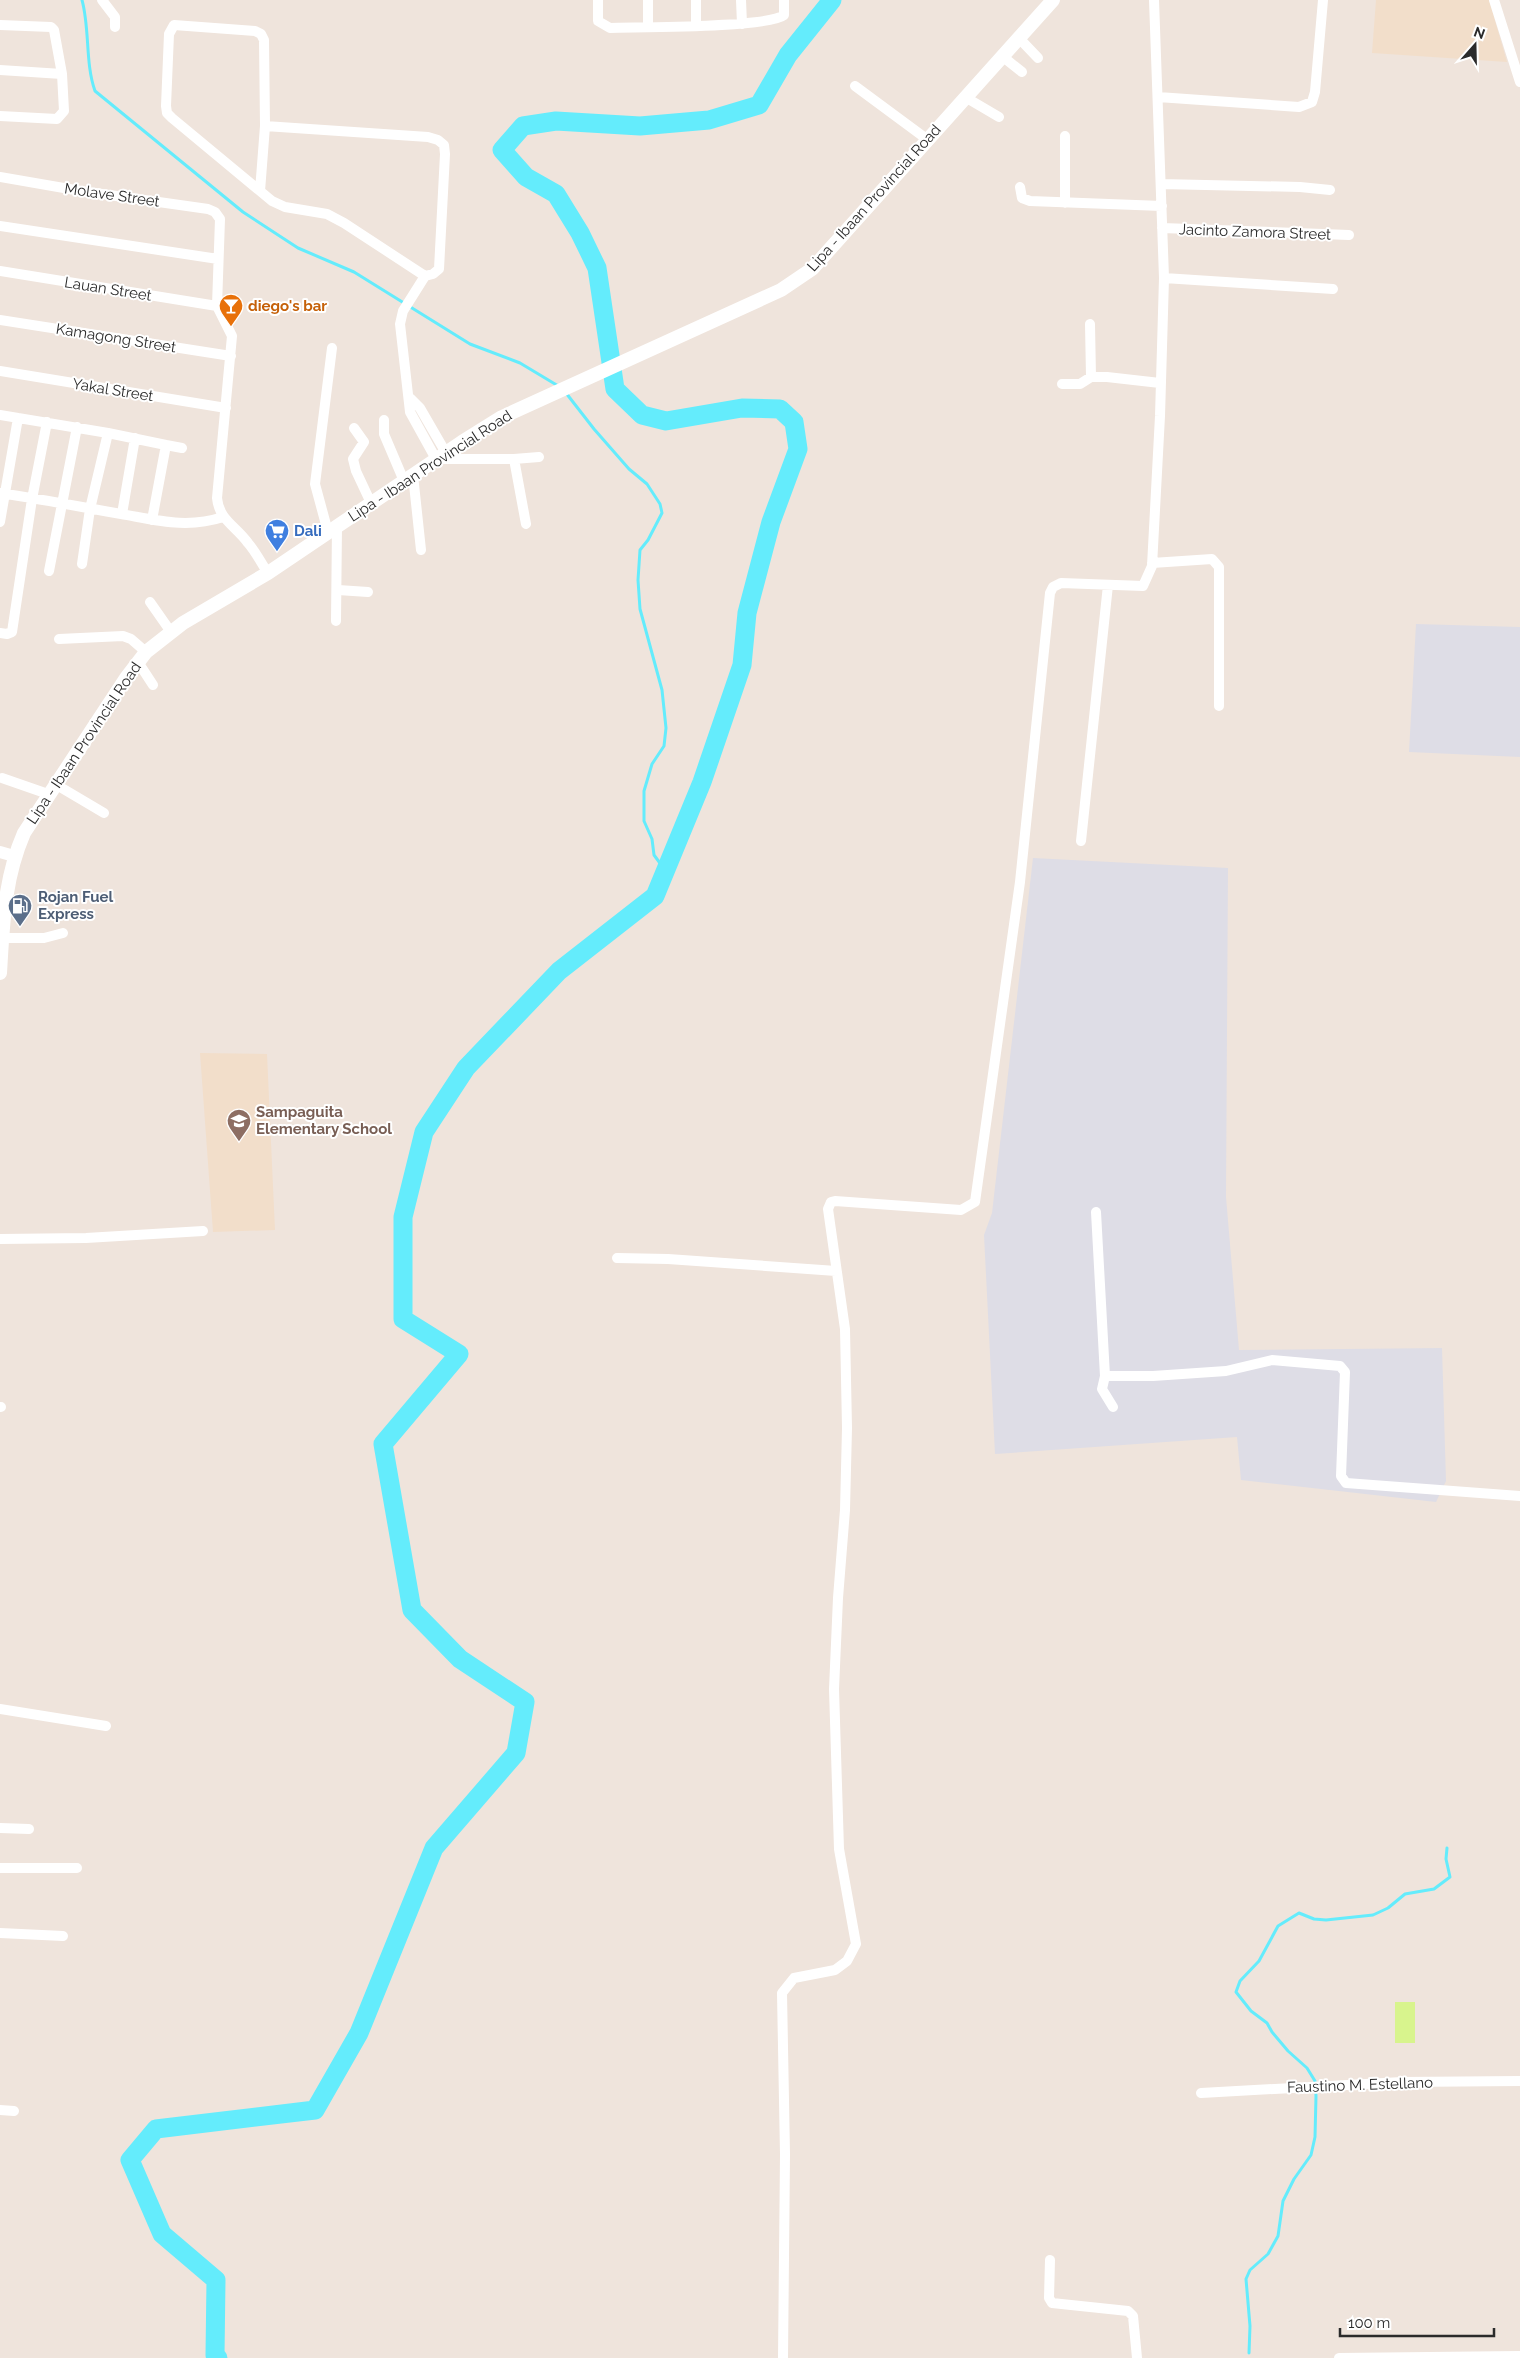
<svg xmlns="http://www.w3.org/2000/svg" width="1520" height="2358" viewBox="0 0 1520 2358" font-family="Raleway,sans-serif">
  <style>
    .industrial { fill: #dedde6 }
    .education { fill: #f2deca }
    .pitch { fill: #d8f48d }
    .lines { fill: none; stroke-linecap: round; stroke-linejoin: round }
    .stream { stroke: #64ecfc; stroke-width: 3 }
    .river { stroke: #64ecfc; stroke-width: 19 }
    .minor { stroke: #fff; stroke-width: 10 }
    .tertiary { stroke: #fff; stroke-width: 12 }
    .secondary { stroke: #fff; stroke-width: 14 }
    .labels { text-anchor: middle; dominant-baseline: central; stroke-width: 4; stroke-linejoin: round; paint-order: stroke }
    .street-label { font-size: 15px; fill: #2b2b2b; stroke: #fff }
    .food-label { font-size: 15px; font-weight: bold; fill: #c56008; stroke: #fff; text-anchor: start }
    .shop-label { font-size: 15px; font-weight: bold; fill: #366cbe; stroke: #fff; text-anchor: start }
    .service-label { font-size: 15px; font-weight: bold; fill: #4e5e75; stroke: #fff; text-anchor: start }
    .education-label { font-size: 15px; font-weight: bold; fill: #785e54; stroke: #fff; text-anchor: start }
  </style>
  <rect width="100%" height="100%" fill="#efe4dc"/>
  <path class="industrial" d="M1416,624l104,3v130l-111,-5z
    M1033,858l195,10 -2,329 13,153 203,-2 4,133 -10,21 -195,-22 -4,-43 -242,17 -11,-219 8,-22z"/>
  <path class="education" d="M1376,0h113l18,62 -135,-9z
    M200,1053l67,1 8,176 -62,2z"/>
  <path class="pitch" d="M1395,2002h20v41h-20z"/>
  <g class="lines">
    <path class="stream" d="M82,0c8,29 3,63 13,91l148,121 55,36 56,24 116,72 50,19 40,24
      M566,393l28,36 35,40 18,15 13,20 2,9 -14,27 -8,10 -2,30 2,29 22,81 4,38 -2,18 -12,18 -8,27v30l8,18 2,16 11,15
      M1249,2353l1,-27 -4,-47 4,-9 18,-16 10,-18 5,-35 11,-22 17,-24 4,-18 1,-41 -1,-15 -8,-13 -19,-17 -16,-19 -5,-9 -16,-12 -15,-19 4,-11 19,-20 19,-35 21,-13 15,6 12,1 47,-5 15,-7 17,-14 29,-5 16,-12 -4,-18 1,-11"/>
    <path class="river" d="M218,2358l-3,-3 1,-75 -54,-46 -32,-74 26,-31 159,-19 44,-77 75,-185 82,-95 9,-51 -65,-43 -48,-49 -29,-166 76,-90 -56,-35v-102l21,-85 42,-64 93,-97 96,-75 47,-114 40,-117 5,-52 24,-91 27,-73 -4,-27 -14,-13 -38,-1 -76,13 -24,-6 -27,-26 -18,-121 -17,-35 -24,-39 -30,-17 -24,-27 21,-24 33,-5 84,5 69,-6 50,-15 29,-50 44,-55"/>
    <path class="minor" d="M102,0l13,17v10
      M598,0v21l12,7c29,-1 158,0 174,-13v-15
      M741,0l1,24
      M1494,0l26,82
      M0,25l51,2 3,3 8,44 2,37 -7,8 -57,-3
      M696,25v-25
      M648,26v-26
      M1018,37l20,21
      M1002,56l20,16
      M0,70l62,4
      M855,86l73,54
      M965,97l34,20
      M1158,97l141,10 13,-5 3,-10 8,-92
      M0,177l81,14 127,18 7,3 5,7 -3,87 15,30 -15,162c2,22 19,28 31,45 8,9 13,20 20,30
      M1161,184l139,3 30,3
      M1020,187l2,11 8,3 132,5
      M260,191l5,-65 -1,-86 -3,-6 -6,-3 -81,-6 -5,9 -3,72 1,7 5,5 88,73 12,10 13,6 42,7 17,9 81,53 8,-2 6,-5 6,-115 -1,-9 -6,-5 -10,-3 -163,-11
      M1065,203v-67
      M0,226l218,33
      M1162,228l187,7
      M0,271l217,35
      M425,276l-22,35 -3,13 10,88 26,47h78l12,65
      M1164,278l169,11
      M0,320l231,36
      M1090,324l1,53
      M0,371l226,37
      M1062,384h18l11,-7h16l53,6
      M410,398l10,10 26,45
      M0,415l108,18 58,12 -14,75
      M384,420v14l20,47
      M354,428l10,14 -11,17 3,12 15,32
      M166,445l16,3
      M514,459l25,-2
      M413,475l8,75
      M0,493c40,6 81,14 121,21 35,6 66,15 102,3
      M122,514l13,-76
      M0,522l18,-104
      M328,532l-13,-48 17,-136
      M1152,563l60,-4 7,8v139
      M82,564l8,-55 18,-76
      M49,571l28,-144
      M338,590l30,2
      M150,602l21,30
      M336,621l1,-95
      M0,633l7,1 5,-2 20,-133 15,-77
      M59,639l64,-3 8,3 15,13
      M138,662l15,23
      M2,778l46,16
      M55,784l49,29
      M1081,841l27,-256
      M2,938h42l19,-5
      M1096,1212l9,164h48l73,-5 46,-11 68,6 5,6 -4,104 5,7 174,13
      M0,1239l86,-1 117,-7
      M617,1258l51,1 168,12
      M1105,1376l-3,13 11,18
      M0,1407h1
      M0,1709l106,17
      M0,1828l29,1
      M0,1868h77
      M0,1933l63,3
      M1201,2093l201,-11 118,-1
      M0,2110l14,1
      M1050,2260l-1,38 3,5 76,8 5,5 4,42
      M783,2358l2,-204 -3,-161 12,-15 41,-8 12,-9 9,-17 -17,-95 -5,-160 4,-91 7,-88 2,-82 -2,-99 -17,-120 3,-7 4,-1 126,9 14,-8 45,-320 30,-289 3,-6 8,-4 82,3 9,-20 8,-150 4,-138 -10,-278
      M1339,2358l181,-2"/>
    <path class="tertiary" d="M0,852l14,4"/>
    <path class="secondary" d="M0,973c3,-49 4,-94 24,-140l102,-155 20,-26 37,-29 85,-50 194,-131 40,-25 279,-127 31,-21 241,-269"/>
  </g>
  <defs>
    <symbol id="bar-pin" viewBox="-11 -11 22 30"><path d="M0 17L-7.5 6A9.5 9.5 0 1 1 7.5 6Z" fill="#e8710a" stroke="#fff"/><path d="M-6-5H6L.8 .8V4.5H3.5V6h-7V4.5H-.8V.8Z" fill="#fff"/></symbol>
    <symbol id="supermarket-pin" viewBox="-11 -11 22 30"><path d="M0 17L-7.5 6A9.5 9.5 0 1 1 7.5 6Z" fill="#3f7fe0" stroke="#fff"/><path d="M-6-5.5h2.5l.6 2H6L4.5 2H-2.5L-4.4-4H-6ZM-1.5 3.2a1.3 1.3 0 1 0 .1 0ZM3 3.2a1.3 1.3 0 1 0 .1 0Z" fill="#fff"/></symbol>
    <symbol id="fuel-pin" viewBox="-11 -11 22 30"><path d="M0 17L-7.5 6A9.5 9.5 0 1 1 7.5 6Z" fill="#5c6f8a" stroke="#fff"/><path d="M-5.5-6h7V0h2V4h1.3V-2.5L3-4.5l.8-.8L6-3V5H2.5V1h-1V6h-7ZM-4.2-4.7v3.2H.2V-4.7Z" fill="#fff"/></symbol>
    <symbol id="school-pin" viewBox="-11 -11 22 30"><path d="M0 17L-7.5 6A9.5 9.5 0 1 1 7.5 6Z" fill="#8d6e63" stroke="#fff"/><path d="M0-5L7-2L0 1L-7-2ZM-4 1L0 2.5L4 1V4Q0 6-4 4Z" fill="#fff"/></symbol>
  </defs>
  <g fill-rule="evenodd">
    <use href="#bar-pin" x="217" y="292" width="28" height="38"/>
    <use href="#supermarket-pin" x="263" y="517" width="28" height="38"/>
    <use href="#fuel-pin" x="6" y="892" width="28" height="38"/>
    <use href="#school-pin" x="225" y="1107" width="28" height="38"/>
  </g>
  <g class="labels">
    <g class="street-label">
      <text transform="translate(112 195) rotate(8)">Molave Street</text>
      <text transform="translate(874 198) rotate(-48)">Lipa - Ibaan Provincial Road</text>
      <text transform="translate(1255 232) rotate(2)">Jacinto Zamora Street</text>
      <text transform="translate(108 289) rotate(9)">Lauan Street</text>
      <text transform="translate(116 338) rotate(9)">Kamagong Street</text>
      <text transform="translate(113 390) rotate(9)">Yakal Street</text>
      <text transform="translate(430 466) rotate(-33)">Lipa - Ibaan Provincial Road</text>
      <text transform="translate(84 743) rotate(-56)">Lipa - Ibaan Provincial Road</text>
      <text transform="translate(1360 2085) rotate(-2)">Faustino M. Estellano</text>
    </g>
    <g class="food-label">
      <text x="248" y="306">diego's bar</text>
    </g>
    <g class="shop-label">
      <text x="294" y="531">Dali</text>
    </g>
    <g class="service-label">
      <text x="38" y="897">Rojan Fuel<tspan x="38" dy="17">Express</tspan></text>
    </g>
    <g class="education-label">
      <text x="256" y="1112">Sampaguita<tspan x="256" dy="17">Elementary School</tspan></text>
    </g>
  </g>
  <g transform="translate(1475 45) rotate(20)" stroke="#ffffff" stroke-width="4" paint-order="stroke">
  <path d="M0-4L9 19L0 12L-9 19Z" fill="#2b2b2b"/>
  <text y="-8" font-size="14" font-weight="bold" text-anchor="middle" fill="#2b2b2b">N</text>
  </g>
  <path d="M1340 2328v8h154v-8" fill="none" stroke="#2b2b2b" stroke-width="2.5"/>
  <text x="1348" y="2328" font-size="15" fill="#2b2b2b" stroke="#ffffff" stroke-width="4" paint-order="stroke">100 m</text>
</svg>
